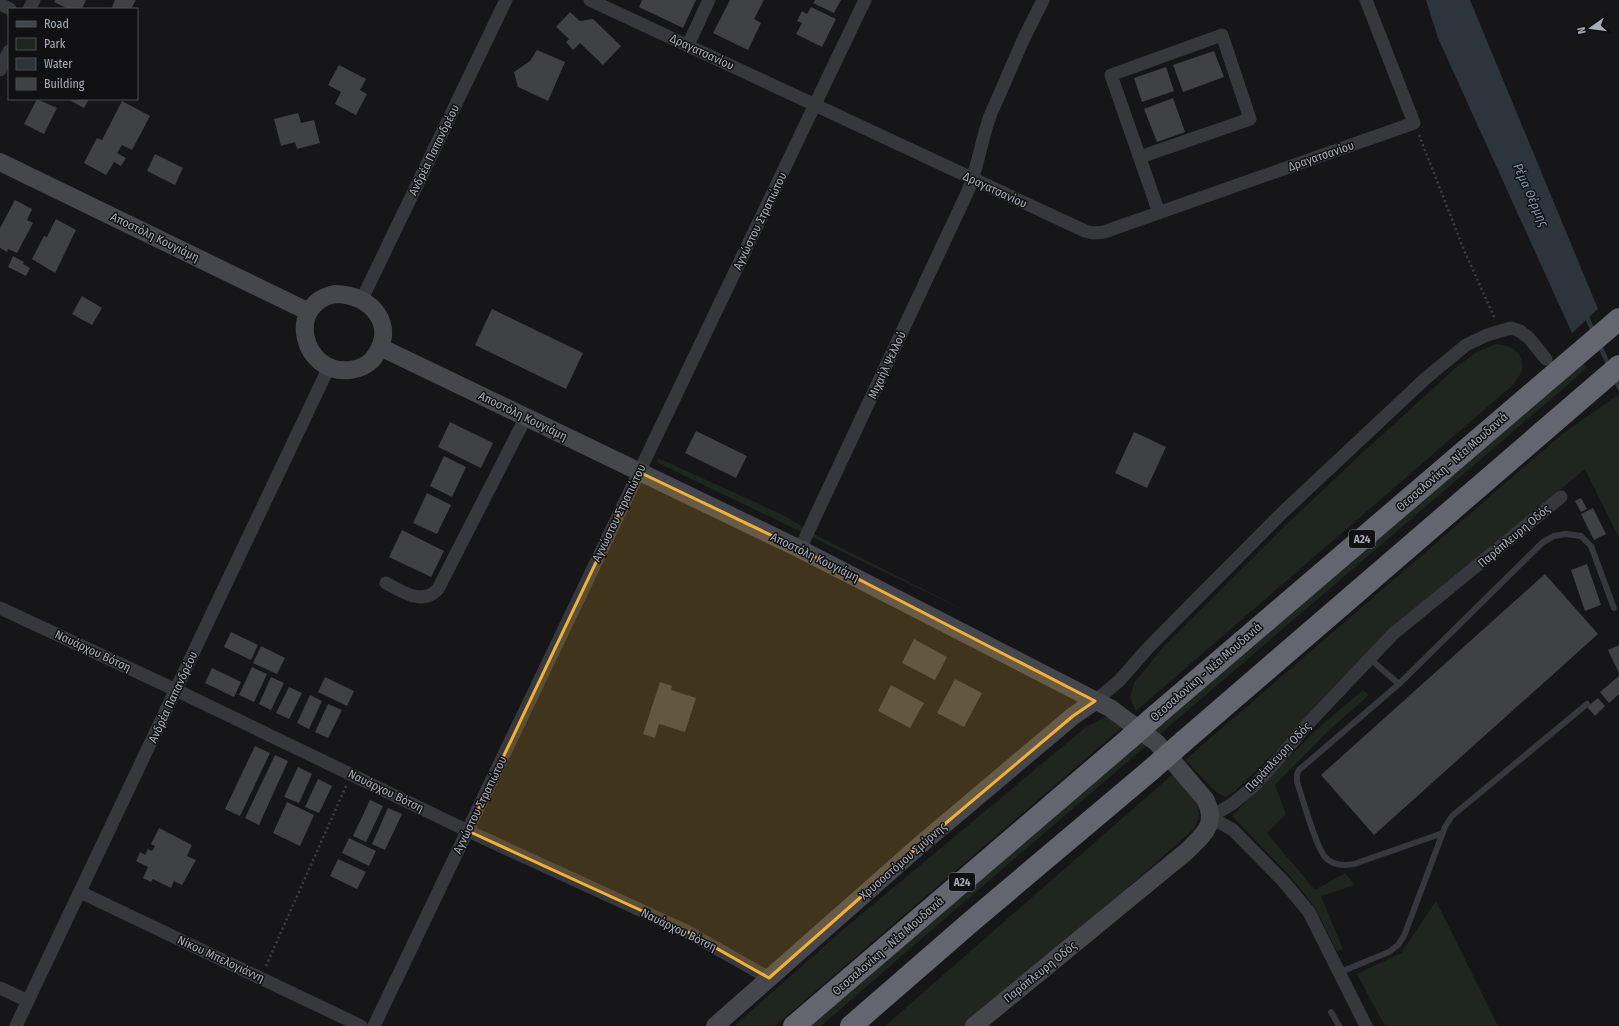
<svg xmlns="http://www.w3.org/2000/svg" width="1619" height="1026" viewBox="0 0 1619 1026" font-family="'Fira Sans Condensed',sans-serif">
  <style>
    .green { fill: #1e261f }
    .water { fill: #2c353c }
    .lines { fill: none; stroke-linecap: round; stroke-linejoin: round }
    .stream { stroke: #2c353c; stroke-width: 4.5 }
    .building { fill: #404145 }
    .path { stroke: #3d3f44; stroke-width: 2.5; stroke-dasharray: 2 3; stroke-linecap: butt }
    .lane { stroke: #37383d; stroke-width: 6 }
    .street { stroke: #37383d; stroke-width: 13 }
    .secondary { stroke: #45474d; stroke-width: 18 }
    .highway { stroke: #63666e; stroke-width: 22 }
    .highway-bridge { stroke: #63666e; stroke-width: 22 }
    .marked { fill: #f2b134; fill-opacity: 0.2; stroke: #f2b134; stroke-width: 3; stroke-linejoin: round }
    .labels { text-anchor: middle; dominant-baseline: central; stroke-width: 3; stroke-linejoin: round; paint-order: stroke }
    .shield { fill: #111113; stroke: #7b7e86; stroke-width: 1 }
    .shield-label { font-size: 11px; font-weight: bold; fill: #a8adb8 }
    .street-label { font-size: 12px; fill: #a8adb8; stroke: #111113 }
    .water-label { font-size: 13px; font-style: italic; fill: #7f9bb3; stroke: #111113 }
  </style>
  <rect width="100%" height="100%" fill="#161618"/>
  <path class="green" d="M1496,344c14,1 29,8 26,26 -1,4 -6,10 -8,14l-378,327 -6,-14 4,-14 30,-37 122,-121 74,-70 100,-91 17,-12z
    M1581,362l6,6c-255,220 -512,437 -766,658h-13z
    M1619,394v144l-34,-69 -190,158 -109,115 -51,49 -10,6 -9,-5 -31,-32 376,-325z
    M658,458l125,57 35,21 156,79 -318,-153z
    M1363,690l6,5 -39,34 -55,56 11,29 -19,19 48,57 30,-17 10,12 -34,11 22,53 -6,2 -23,-45 -25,-31 -57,-59 83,-85z
    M1106,717l20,7 -351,302h-41l112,-99 240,-200z
    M1174,773l24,32 1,12 -5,12 -123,109 -105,88h-81z
    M1436,901l62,125h-113l-28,-52 44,-21z"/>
  <path class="water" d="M1426,0h44l128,309 -26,24 -134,-295z"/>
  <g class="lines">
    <path class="stream" d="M1585,313l9,20
      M1599,344l10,22
      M1615,378l4,10"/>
  </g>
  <path class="building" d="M55,0h31l-4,9h-14l-14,-7z
    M115,0h21l-5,9h-20z
    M642,0h54l-13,28 -44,-21z
    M730,0h34l-10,19 7,4 -13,27 -35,-17z
    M815,0h26l-7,13 -21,-10z
    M811,7l25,12 -14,28 -26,-13 6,-11 -5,-2 5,-10 5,3z
    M570,12l10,9 13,-2 28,27 -18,19 -23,-22 -7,7 -7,-8 3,-3 -13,-12z
    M537,50l28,12 -17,39 -30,-14 -4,-15 16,-11z
    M1214,51l10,26 -41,15 -10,-27z
    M339,65l27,14 -6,11 7,4 -11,21 -21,-11 6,-12 -13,-7z
    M1166,67l8,24 -32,11 -8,-24z
    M1173,98l12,34 -28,10 -13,-33z
    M37,99l20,9 -13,26 -20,-10z
    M72,99h17l-5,9 -13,-7z
    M122,101l28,15 -18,34 -10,-5 -5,8 9,5 -5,8 -7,-4 -8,13 -22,-12 13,-25 5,2z
    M298,113l3,10 13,-3 6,23 -23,6 -2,-7 -14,4 -7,-27z
    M155,154l28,14 -8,17 -28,-14z
    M15,200l17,9 -5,11 6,3 -16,30 -9,-4 -1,3 -7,-4v-20z
    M56,219l20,11 -21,43 -23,-14 12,-23 3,1z
    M13,256l11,6 -1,2 7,4 -4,8 -18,-9z
    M82,296l20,12 -10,17 -20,-11z
    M492,309l91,44 -17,36 -91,-44z
    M450,422l43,21 -12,25 -43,-21z
    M696,431l51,25 -11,22 -51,-25z
    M1134,432l32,15 -19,41 -32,-15z
    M444,456l22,11 -14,30 -22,-11z
    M427,493l24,12 -14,29 -24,-11z
    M1581,498l6,11 -6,3 -6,-11z
    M1593,508l13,26 -12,6 -13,-26z
    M402,530l42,21 -13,26 -42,-20z
    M1587,564l14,41 -16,6 -14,-41z
    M1545,574l53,60 -224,201 -53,-60z
    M231,632l27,13 -7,15 -27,-13z
    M914,639l33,18 -12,23 -33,-17z
    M1619,645v28l-11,-23z
    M261,646l24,12 -8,16 -24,-11z
    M252,667l15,7 -13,28 -15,-7z
    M212,668l29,14 -7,15 -29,-14z
    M1619,676v18l-10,9 -9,-11z
    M271,677l13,6 -13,27 -12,-6z
    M325,677l29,14 -7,15 -29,-14z
    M955,679l27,14 -18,34 -27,-14z
    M660,682l12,4 -1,4 25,8 -11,34 -26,-8 -4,14 -12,-4z
    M891,685l33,18 -14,25 -32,-17z
    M289,687l13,6 -13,26 -13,-6z
    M310,695l12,6 -13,28 -12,-6z
    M1598,698l7,8 -10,10 -8,-9z
    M328,704l14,6 -14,28 -13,-6z
    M255,746l15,7 -30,63 -15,-7z
    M275,755l13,6 -29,64 -14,-7z
    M298,767l14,7 -13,29 -15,-6z
    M318,779l14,7 -13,27 -14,-6z
    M370,800l13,6 -17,36 -13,-6z
    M287,802l27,13 -14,31 -27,-13z
    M388,808l14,6 -17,36 -13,-6z
    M159,828l33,17 -5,11 9,4 -14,25 -8,-4 -3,7 -18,-9 -2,3 -8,-4 5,-11 -12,-6 4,-9 5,3 3,-6 4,2 3,-5 -4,-2z
    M349,838l27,13 -7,15 -27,-13z
    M338,859l28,13 -9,17 -27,-13z"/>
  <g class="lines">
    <path class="path" d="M1419,135l45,115 31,69
      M266,966l80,-180"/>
    <path class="lane" d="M1370,659l29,25
      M1443,833l-89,31c-10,2 -21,2 -29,-7 -10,-12 -22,-58 -28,-75v-8l2,-4 100,-86 144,-142 11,-6 12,-2 15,2 10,10 23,62
      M1338,973l51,-21 9,-7 6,-9 41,-109 7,-11 135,-112
      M1331,1012l8,14"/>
    <path class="street" d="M590,0l495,231 8,2 11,-1 310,-109 -48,-123
      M0,4l10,5
      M29,9l5,-9
      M688,45l21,-45
      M0,70l9,-19
      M1140,157l110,-38 -28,-84 -111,40 48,138
      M362,299l144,-299
      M800,549l168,-358c10,-24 13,-50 22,-75l34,-78 19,-38
      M386,583c17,9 36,23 52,6l88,-172
      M0,608l176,82 292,141 218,100 83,47
      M1095,701l24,-20 29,-33 134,-135 144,-135 40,-33 21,-10 24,-7 9,3 9,7 17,21
      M80,892l281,134
      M0,988l28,13
      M16,1026l313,-659
      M374,1026l491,-1026
      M1366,1026l-57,-114 -25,-30 -51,-52 -23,-13 22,-13 22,-18 29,-32 21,-26 89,-94 168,-137"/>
    <path class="secondary" d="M0,162l309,150
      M335,294c38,0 64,34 37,66 -6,6 -14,9 -22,10 -48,5 -65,-66 -15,-76z
      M380,347l420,202 310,159 47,35 48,56c13,25 -1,35 -18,52l-213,175
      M715,1026l205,-181 153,-129 22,-15"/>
    <path class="highway" d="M1155,716l464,-397
      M1184,741l435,-375
      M794,1026l336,-288
      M851,1026l122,-106 179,-151"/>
    <path class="highway-bridge" d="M1130,738l25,-22
      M1152,769l32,-28"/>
  </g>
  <path class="marked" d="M639,472l161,77 295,152 -22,15 -153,129 -151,133 -83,-47 -218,-100z"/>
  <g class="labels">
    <g class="shield">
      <rect x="1349" y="530" width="26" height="18" rx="3"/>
      <rect x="949" y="873" width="26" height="18" rx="3"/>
    </g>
    <g class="shield-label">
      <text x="1362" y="539">Α24</text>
      <text x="962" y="882">Α24</text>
    </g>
    <g class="street-label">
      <text transform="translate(702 52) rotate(25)">Δραγατσανίου</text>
      <text transform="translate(434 150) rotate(-64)">Ανδρέα Παπανδρέου</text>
      <text transform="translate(1321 156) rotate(-19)">Δραγατσανίου</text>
      <text transform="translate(995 190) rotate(25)">Δραγατσανίου</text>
      <text transform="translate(760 221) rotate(-64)">Αγνώστου Στρατιώτου</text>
      <text transform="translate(155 237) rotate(26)">Αποστόλη Κουγιάμη</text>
      <text transform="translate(887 365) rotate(-65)">Μιχαήλ Ψελλού</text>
      <text transform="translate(523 416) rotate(26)">Αποστόλη Κουγιάμη</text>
      <text transform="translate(1452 462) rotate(-41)">Θεσσαλονίκη - Νέα Μουδανιά</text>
      <text transform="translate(619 513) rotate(-64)">Αγνώστου Στρατιώτου</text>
      <text transform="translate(1514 536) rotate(-40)">Παράπλευρη Οδός</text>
      <text transform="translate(815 557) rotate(26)">Αποστόλη Κουγιάμη</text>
      <text transform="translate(93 651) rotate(25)">Ναυάρχου Βότση</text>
      <text transform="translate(1206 672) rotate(-41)">Θεσσαλονίκη - Νέα Μουδανιά</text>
      <text transform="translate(173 697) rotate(-65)">Ανδρέα Παπανδρέου</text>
      <text transform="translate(1278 757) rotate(-47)">Παράπλευρη Οδός</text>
      <text transform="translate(386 791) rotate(26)">Ναυάρχου Βότση</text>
      <text transform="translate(480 805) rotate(-64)">Αγνώστου Στρατιώτου</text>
      <text transform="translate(903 861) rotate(-41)">Χρυσοστόμου Σμύρνης</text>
      <text transform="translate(679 930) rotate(26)">Ναυάρχου Βότση</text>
      <text transform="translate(888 946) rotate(-41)">Θεσσαλονίκη - Νέα Μουδανιά</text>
      <text transform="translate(221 959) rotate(25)">Νίκου Μπελογιάννη</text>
      <text transform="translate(1040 972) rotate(-39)">Παράπλευρη Οδός</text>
    </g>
    <g class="water-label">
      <text transform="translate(1531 195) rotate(66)">Ρέμα Θέρμης</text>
    </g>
  </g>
  <rect x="8" y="8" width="130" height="92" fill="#111113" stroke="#4d4f55"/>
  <rect x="16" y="21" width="20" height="6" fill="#45474d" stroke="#4d4f55"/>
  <text x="44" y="28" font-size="12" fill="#a8adb8">Road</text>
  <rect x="16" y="38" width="20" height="12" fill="#1e261f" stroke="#4d4f55"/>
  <text x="44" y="48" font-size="12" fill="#a8adb8">Park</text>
  <rect x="16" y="58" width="20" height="12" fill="#2c353c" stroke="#4d4f55"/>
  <text x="44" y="68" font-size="12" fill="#a8adb8">Water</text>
  <rect x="16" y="78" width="20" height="12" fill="#404145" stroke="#4d4f55"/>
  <text x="44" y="88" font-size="12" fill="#a8adb8">Building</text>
  <g transform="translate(1591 28) rotate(256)" stroke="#111113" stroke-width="3" paint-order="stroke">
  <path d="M0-3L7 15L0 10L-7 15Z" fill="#a8adb8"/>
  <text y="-6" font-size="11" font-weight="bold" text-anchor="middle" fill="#a8adb8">N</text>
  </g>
</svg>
